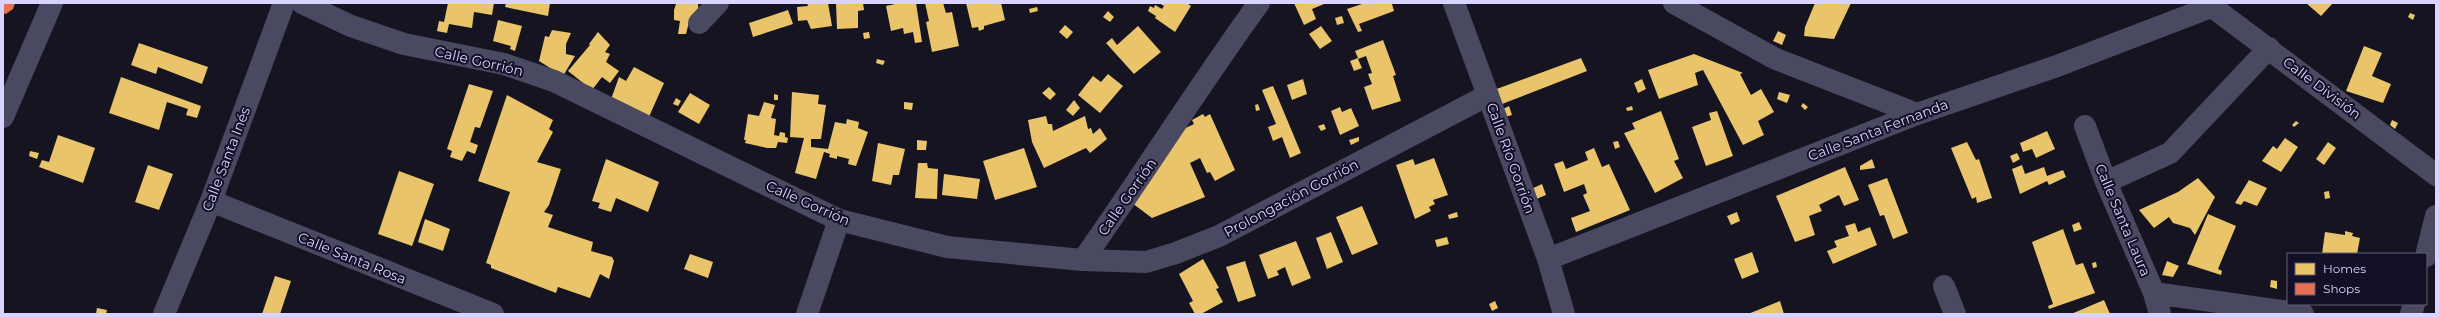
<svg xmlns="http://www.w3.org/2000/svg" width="2439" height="317" viewBox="0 0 2439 317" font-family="Montserrat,sans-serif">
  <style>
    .homes { fill: #e9c46a }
    .shops { fill: #e76f51 }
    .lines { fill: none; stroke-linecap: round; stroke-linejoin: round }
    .minor { stroke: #4a4962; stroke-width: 22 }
    .labels { text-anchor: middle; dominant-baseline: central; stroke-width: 4; stroke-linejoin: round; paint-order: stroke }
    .street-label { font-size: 14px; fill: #d9d4ff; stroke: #130f26 }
  </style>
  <rect width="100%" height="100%" fill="#161421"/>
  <path class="homes" d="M448,3h46l-2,12 -18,-3 -2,16 -23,-4 -2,9 -10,-2 2,-10 5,1z
    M506,3h44l-2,13 -43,-9z
    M678,3h20l1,19h-10l-3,12h-8l2,-13 -6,-1v-10l2,-6z
    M807,3h21l4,23 -21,3 -4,-9 -9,1 -1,-14 11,-1z
    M836,3h27l1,7 -6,1v17l-21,1z
    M900,3h16l6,39 -7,1 -2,-11 -9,2 -1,-6 -12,3 -5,-25z
    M925,3h18l3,10 6,-1 7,34 -27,6 -6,-30 3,-1z
    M966,3h35l4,17 -21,6v3l-5,2 -1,-4 -6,1z
    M1159,3h28l4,3 -16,26 -20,-14 1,-2 -8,-5 2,-5 4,2 1,-3 7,4 2,-3z
    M1294,3h29l1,1 -12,5 4,10 -12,6z
    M1365,3h30l-3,1 2,7 -35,13 3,7 -4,1 -11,-23z
    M1815,3h36l-17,36 -30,-3 1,-9z
    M2306,3h27l-12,13z
    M1037,7l1,4 -8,2 -1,-4z
    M788,10l5,14 -40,13 -4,-14z
    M1108,11l6,6 -4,5 -7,-5z
    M2410,13l5,2 -2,5 -5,-3z
    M1342,16l2,7 -7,2 -2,-7z
    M498,20l24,6 -7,25 -5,-2 1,-3 -18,-5z
    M1065,25l8,7 -6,7 -8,-7z
    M1138,26l23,26 -27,22 -28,-31 6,-5 5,7z
    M1321,26l11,15 -12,8 -11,-15z
    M552,30l19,3 -5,11v10l9,2 -12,20 -24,-15 6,-25 4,1z
    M1778,31l8,4 -4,10 -9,-4z
    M598,32l12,13 -5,7 5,2 -4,8 13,9 -9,12 -8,-6 -10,13 -24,-19 22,-26 -1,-1z
    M869,32l1,6 -6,1 -1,-6z
    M1383,40l13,35 -3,1 8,25 -29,9 -8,-23 8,-3 -4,-10 4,-1 -6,-17 -8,3 4,9 -8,3 -4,-10 8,-3 -3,-7z
    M139,43l69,24 -6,17 -44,-17 -2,7 -25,-9z
    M2364,46l18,7 -10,23 19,8 -8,19 -37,-12z
    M1694,54l49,19 -3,1 11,21 10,-6 13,23 -16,9 6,14 -21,10 -40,-75 -8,3 3,12 -39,14 -11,-29z
    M1581,58l6,13 -90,35 -6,-15z
    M877,59l8,2 -2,4 -7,-2z
    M634,67l30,16 -16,36 -38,-17 9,-25 7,4z
    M1108,74l15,12 -23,27 -22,-18 15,-19 8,6z
    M121,77l80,29 -4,12 -11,-3 2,-6 -21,-7 -8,28 -50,-17z
    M1303,79l4,15 -15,6 -5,-15z
    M1642,79l4,10 -8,4 -4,-10z
    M469,84l24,7 -13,37 -5,-1 -5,15 8,3 -3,9 -8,-3 -5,10 -12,-4 2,-6 -5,-2z
    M1273,86l28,67 -11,5 -8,-21 -9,4 -5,-14 8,-3 -14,-34z
    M1049,87l7,7 -6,6 -8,-7z
    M792,92l27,3 -1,9 8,1 -5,34h-10v8l17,2 7,-27 11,2 1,-5 12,3 -1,6 10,4 -12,34 -8,-2 1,-5 -12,-3v3l-8,-2 1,-3 -6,-2 -8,27 -21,-6 9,-35 -14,-1z
    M1779,92l11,3 -3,8 -10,-4z
    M690,93l20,12 -11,19 -21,-12z
    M774,94l4,1v5h-4z
    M507,95l46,25 -4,9 4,3 -16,30 24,7 -12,36 -5,7 9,3 -5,12 45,15 -2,9 21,6 2,4 -5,18 -9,-5 -10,24 -32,-11 -2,6 -65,-25v-3l-5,-2 24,-71 -32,-11z
    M676,98l5,3 -3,5 -5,-2z
    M1074,100l6,8 -7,8 -7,-6z
    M764,102l11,3 -4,13 5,1 -2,16 5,1 1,-4 5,1v4l3,1 -1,5 -9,-1 -2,6h-9l-22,-5 1,-3h-2l4,-26 11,2z
    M904,102l9,1 -1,7 -8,-1z
    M1803,103l5,4 -3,3 -4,-4z
    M1258,104l2,6 -4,1 -1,-6z
    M1509,106l3,9 -10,3 -3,-7z
    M1632,106l1,4 -6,1 -1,-3z
    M1340,107l2,5 9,-4 8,18 -19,9 -9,-24z
    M1661,111l18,48 -5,2 9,17 -28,15 -31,-60 11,-4 -3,-6z
    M1717,111l16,45 -27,10 -14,-39 19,-7 -2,-7z
    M1203,114l2,3 5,-3 25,56 -20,11 -5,-9 -3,1 -7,-15 -10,5 15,34 -53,21 -28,-21 53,-65 17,-8 -2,-4z
    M1046,116l2,8h4l1,7 32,-15 3,13 3,-1 2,6 7,-6 7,11 -17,14 -4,-5 -42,20 -12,-26 -4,-22z
    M2392,120l6,3 -3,6 -5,-4z
    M2296,121l3,2 -5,4 -2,-2z
    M1324,124l2,5 -5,2 -3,-5z
    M2047,131l8,18 -19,9 -4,-9 -9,3 -3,-9z
    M58,135l37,13 -12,35 -44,-16 3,-7 7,2z
    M1359,137v4l-8,4 -2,-5z
    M2285,138l13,9 -17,25 -19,-11 11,-15 4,3z
    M917,140l10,1 -1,9h-9z
    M1618,141l2,6 -5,2 -2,-7z
    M1967,142l9,18 3,-1 13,39 -15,5 -1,-6 -4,2 -21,-51z
    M2328,142l8,6 -12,17 -8,-6z
    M878,143l27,6 -6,26h-6l-2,10 -19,-4z
    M1024,148l13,39 -42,13 -12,-39z
    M1594,148l8,19 7,-3 21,46 -54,22 -5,-14 19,-7 -7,-16 4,-2 -3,-9 -20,8 -10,-28 9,-3 3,8 22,-9 -3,-8z
    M30,151l9,2 -2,6 -8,-3z
    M2017,153l3,6 -7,4 -3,-7z
    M1434,158l14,37 -15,5 2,4 -6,3 2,4 -16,8 -19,-54 17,-6 2,6z
    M606,159l53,23 -11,30 -32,-14 -5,14 -13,-4 2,-5 -8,-2z
    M1872,159l3,9 -15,2v-4z
    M918,163h9l1,5 10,1 -1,30 -22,-1z
    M148,165l25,9 -14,36 -24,-8z
    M2022,165l3,9 19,-7 3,9 16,-6 3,7 -17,8 -2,-4 -27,13 -8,-25z
    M1845,167l14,33 -15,6 -5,-11 -20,10 3,6 -13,5 6,19 -20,7 -19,-46z
    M399,171l35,13 -22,62 -34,-12z
    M944,174l36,5 -3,20 -35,-4z
    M1887,178l21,55 -15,6 -9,-24 -4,1 -12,-31z
    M2198,178l17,19 -20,38 -5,-7 -17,-5 -4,-6 -15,11 -15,-18 39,-18z
    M2249,180l18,8 -10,18 -13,-5 -3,4 -6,-2z
    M1542,184l4,11 -12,5 -5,-10z
    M2329,191l1,7 -5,1 -1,-7z
    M1362,206l16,38 -26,11 -16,-38z
    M1457,212l1,5 -9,2 -1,-4z
    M1737,212l3,9 -9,4 -4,-9z
    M2208,214l28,12 -18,43 4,2 -1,4 -34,-11z
    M425,219l25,10 -7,22 -25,-9z
    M2079,222l3,7 -8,3 -2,-7z
    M1855,223l3,9 12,-5 7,18 -44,19 -6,-13 10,-4 -3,-6 15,-5 -4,-10z
    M2063,229l13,36 7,-2 12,30 -46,16 -1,-3 5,-2 -21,-62z
    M2345,231l8,2 -1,3 8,2 -3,16h-35l3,-22 20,3z
    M1331,232l12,30 -16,7 -11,-31z
    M1447,237l2,7 -12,3 -2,-7z
    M1296,241l15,37 -19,8 -7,-19 -8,4 2,4 -11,4 -9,-24z
    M1752,252l7,20 -17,7 -8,-20z
    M690,254l23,8 -5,16 -24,-9z
    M1203,259l16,29 -3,1 7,13 -22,12h-6l-6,-11 4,-2 -14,-27z
    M1245,261l11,35 -18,6 -12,-35z
    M2167,261l12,5 -6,11 -11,-2z
    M2096,262l1,5 -4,1 -1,-5z
    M275,276l16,5 -11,33h-18z
    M2271,280l6,1v8l-7,-2z
    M2104,300l6,14h-39z
    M1495,301l3,7 -6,3 -3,-7z
    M1780,301l4,13h-36z
    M97,308l10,2 -1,4h-10z"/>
  <path class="shops" d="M3,3h12l-2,6 -7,5 -3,-1z"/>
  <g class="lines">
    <path class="minor" d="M302,3l49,23 53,18 100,20 50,17 285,139 108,27 136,13 63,2 30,-9 43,-17 269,-141
      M1454,3l94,256 16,55
      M1674,3l102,56 141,55
      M2207,3l229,172
      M699,23l19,-20
      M3,117l49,-114
      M2085,126l21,56 48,111 6,21
      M2106,182l64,-29 99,-105
      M211,201l282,113
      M2426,256l10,-40
      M1548,259l369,-145 140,-48 154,-59
      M1083,260c60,-85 115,-173 176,-257
      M1944,286l11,28
      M2154,293l149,21
      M164,314l47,-113 73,-198
      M807,314l32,-94
      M2411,314l3,-10"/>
  </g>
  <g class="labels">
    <g class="street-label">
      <text transform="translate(479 61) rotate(13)">Calle Gorrión</text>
      <text transform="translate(2322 88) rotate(37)">Calle División</text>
      <text transform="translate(1878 130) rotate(-21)">Calle Santa Fernanda</text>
      <text transform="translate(1511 158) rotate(70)">Calle Río Gorrión</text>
      <text transform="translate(226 159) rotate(-69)">Calle Santa Inés</text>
      <text transform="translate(1127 197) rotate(-55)">Calle Gorrión</text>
      <text transform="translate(1291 198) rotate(-28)">Prolongación Gorrión</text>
      <text transform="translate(808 203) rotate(24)">Calle Gorrión</text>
      <text transform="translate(2123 220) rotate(67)">Calle Santa Laura</text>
      <text transform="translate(352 258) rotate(22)">Calle Santa Rosa</text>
    </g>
  </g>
  <rect width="2439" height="317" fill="none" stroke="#d9d4ff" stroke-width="8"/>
  <rect x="2287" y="253" width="140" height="52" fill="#130f26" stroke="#625e7d"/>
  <rect x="2295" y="263" width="20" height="12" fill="#e9c46a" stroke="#625e7d"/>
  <text x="2323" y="273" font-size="12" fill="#d9d4ff">Homes</text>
  <rect x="2295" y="283" width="20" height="12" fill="#e76f51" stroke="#625e7d"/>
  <text x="2323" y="293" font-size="12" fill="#d9d4ff">Shops</text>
</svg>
